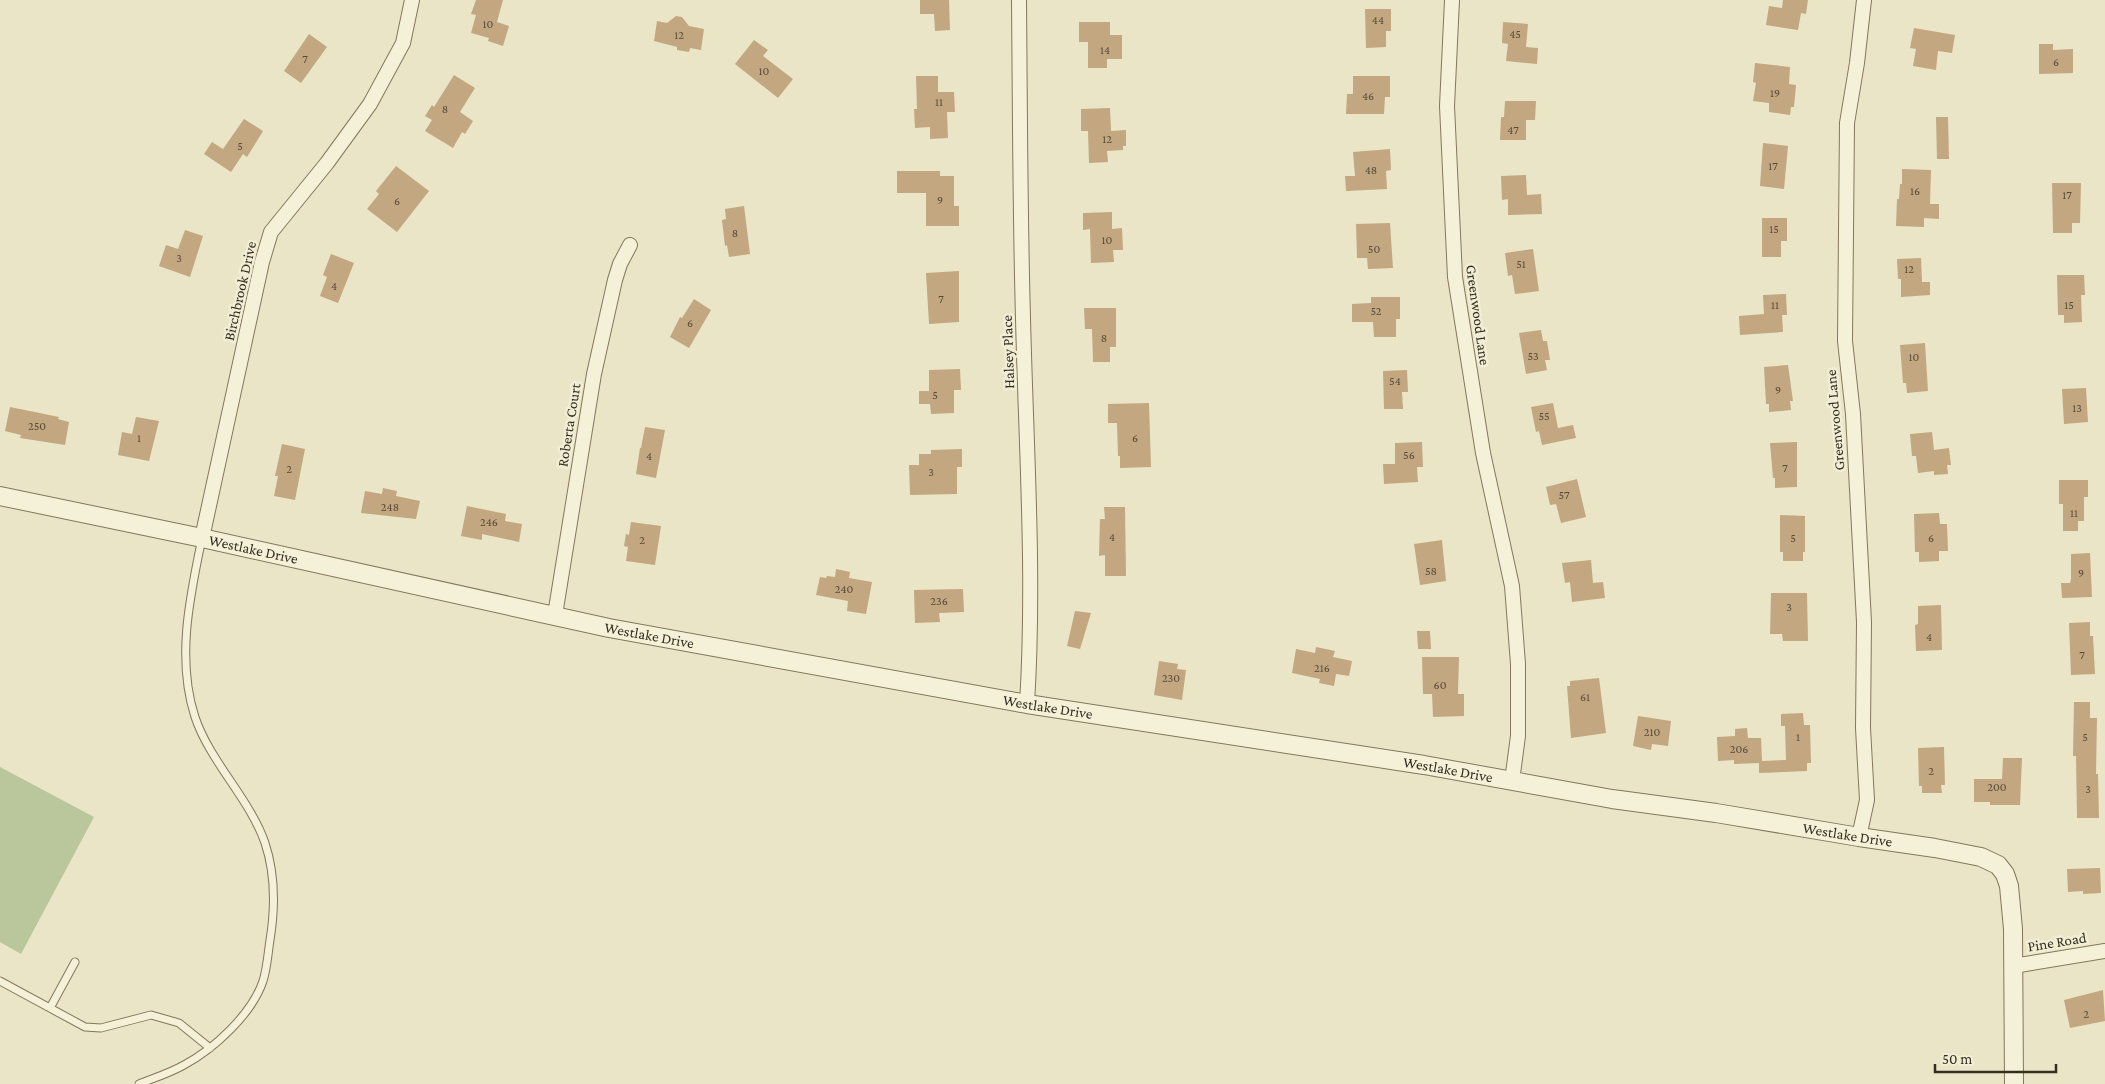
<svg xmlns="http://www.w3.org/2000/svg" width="2105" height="1084" viewBox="0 0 2105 1084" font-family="'Crimson Pro',serif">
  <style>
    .green { fill: #bac69b }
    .building { fill: #c3a780 }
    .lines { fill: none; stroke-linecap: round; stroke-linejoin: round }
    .service-casing { stroke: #83775e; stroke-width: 9 }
    .minor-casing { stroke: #83775e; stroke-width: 16 }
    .tertiary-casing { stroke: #83775e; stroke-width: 20 }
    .service { stroke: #f5f1d8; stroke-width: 7 }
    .minor { stroke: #f5f1d8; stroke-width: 14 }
    .tertiary { stroke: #f5f1d8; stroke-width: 18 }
    .labels { text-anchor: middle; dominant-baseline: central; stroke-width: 5; stroke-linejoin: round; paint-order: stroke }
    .number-label { font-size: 12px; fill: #584c38 }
    .street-label { font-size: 15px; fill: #342d20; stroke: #f2eed5 }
  </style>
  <rect width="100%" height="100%" fill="#e9e5c6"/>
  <path class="green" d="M0,767l94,50 -73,137 -21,-12z"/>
  <path class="building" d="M476,0h27l-6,22 12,4 -6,20 -15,-5 1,-3 -18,-5 5,-18 -5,-1z
    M920,0h29l1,30 -15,1 -1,-17h-14z
    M1783,0h25l-2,14 -5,-1 -3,17 -32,-5 3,-19 13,2z
    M1365,9h26v22h-5v16l-20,1z
    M676,16l6,1 7,9 15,3 -3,21 -11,-2 -1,4 -12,-2v-3l-23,-6 3,-20 10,2z
    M1079,22h31v13h12v24h-15v9h-19v-26h-9z
    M1503,22l25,2 -2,23 12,1 -1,16 -31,-3 2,-17 -6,-1z
    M1914,28l41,7 -3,18 -14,-2 -2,19 -23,-4 3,-17 -6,-1z
    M309,34l18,13 -26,36 -17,-12z
    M754,40l14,10 -5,6 30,23 -15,19 -43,-34z
    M2039,44h14v6l20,-1v24l-34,1z
    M1755,63l35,4 -1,17 7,1 -2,22h-3l-1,8 -21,-3v-9l-16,-2 3,-18 -3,-1z
    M454,75l21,13 -15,24 13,9 -8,13 -3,-2 -9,16 -28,-17 7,-11 -7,-4 7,-11 2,2z
    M916,76h22v16h16l1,20h-8l1,26 -18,1v-12l-15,1 -1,-19h3z
    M1353,76h37v21h-5l-1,17h-38l1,-20h6z
    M1505,101h31l-1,19h-9v20h-26l1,-23h3z
    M1110,108l1,23 15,-1v16h-3v4l-16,1 1,11 -19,1 -1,-32h-7v-22z
    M1936,117h12l1,42h-12z
    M244,119l19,12 -16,26 -4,-3 -12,18 -27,-18 8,-12 11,7z
    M1763,143l25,3 -4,43 -24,-3z
    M1390,149l1,21 -5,1 1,18 -41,2 -1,-15h10l-2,-24z
    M396,166l33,25 -32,41 -30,-23 12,-15 -3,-3z
    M1902,169l29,1 -1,34h9v15l-15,-1v9l-28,-1 1,-27h2l1,-15h2z
    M897,171h43v5h14v30h5v20h-33v-33h-29z
    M1526,175l1,20 14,-1 1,20 -34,1v-16l-6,1 -1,-24z
    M2052,183h29l-1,40h-8v10h-19z
    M744,206l6,48 -21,3 -2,-12 -2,1 -3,-26 4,-1 -1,-10z
    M1112,212v17l10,-1 1,22h-10l1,12 -23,1 -1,-34 -7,1v-17z
    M1762,218h25v23h-6v16h-19z
    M1390,223l3,45 -25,1 -1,-11h-10l-1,-34z
    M185,230l18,6 -13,41 -31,-11 7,-21 12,4z
    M1533,249l6,42 -24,3 -3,-19 -4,1 -3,-23z
    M331,254l23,9 -16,40 -18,-7 7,-19 -4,-2z
    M1921,258l1,24h8v13l-29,2v-18h-3l-1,-20z
    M959,271v51l-30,2 -3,-51z
    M2057,275h27l1,20h-4l1,27 -18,1v-8h-6z
    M1786,294l1,21h-5l1,17 -43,3 -1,-19 25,-2 -1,-19z
    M1371,297h29v22h-4v18h-22l-1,-15h-21v-18l19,-1z
    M694,299l17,11 -22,38 -19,-11 10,-20 2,1z
    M1084,308h32v39h-6v15h-17l-1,-33h-7z
    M1541,330l2,11h4l3,19h-5l2,10 -21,4 -7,-41z
    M1925,343l3,48 -21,2 -1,-10h-3l-3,-38z
    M1788,365l5,36h-3l1,9 -22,2v-8h-3l-2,-37z
    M960,369l1,21h-7v23l-23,1 -1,-10h-11v-13h10v-21z
    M1407,370l1,22h-6l1,17h-19l-1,-38z
    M2086,388l2,34 -24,2 -2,-35z
    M1149,403l2,64 -31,1v-12h-2l-1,-33h-9v-19z
    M1553,403l5,25 15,-3 3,13 -34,7 -3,-14 -3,1 -5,-25z
    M10,407l49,10 -1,2 11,3 -4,23 -45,-7 1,-3 -16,-4z
    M136,417l23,4 -10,40 -31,-6 4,-23 10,2z
    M645,427l20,3 -9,48 -20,-4 4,-26h1z
    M1932,432l2,18 15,-2 2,17h-4l1,9 -14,1v-4l-16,2 -2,-17h-4l-2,-22z
    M1422,442l1,25h-6l1,15 -34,2 -1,-20h12v-21z
    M1797,442v45l-22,1v-10h-2l-3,-35z
    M282,444l23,5 -10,51 -21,-4 4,-20h-3z
    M962,449v18h-5v27l-47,1 -1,-30h10v-11h12v-4z
    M1577,479l9,38 -25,6 -5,-19 -6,1 -4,-18z
    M2059,480h29v17h-4v24h-6v10h-15v-27h-4z
    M383,488l14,3 -1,5 24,5 -4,18 -55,-6 4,-22 17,3z
    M467,506l39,8 -1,7 17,3 -3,18 -37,-8v6l-21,-4z
    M1104,507h21l1,69h-21v-21l-6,1 1,-37h5z
    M1939,513l1,11h7l1,27h-9v10l-20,1v-10h-4l-1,-38z
    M1780,515l25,1v36h-2v9h-20v-9h-3z
    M631,522l30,4 -6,39 -29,-4 2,-14 -4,-1 2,-12 3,1z
    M1442,540l4,41 -26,4 -6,-41z
    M2090,553l2,44 -30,1 -1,-15h9l1,-4v-25z
    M1591,560l2,23 10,-1 2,16 -33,4 -2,-20 -5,1 -3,-20z
    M836,569l14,3 -1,6 23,4 -6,32 -19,-3 1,-10 -32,-6 4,-18 6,1 1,-2 8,1z
    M963,589l1,23 -25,1 1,9 -25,1 -1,-33z
    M1771,593h36l1,48h-25l-1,-7h-12z
    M1941,605l1,45 -26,1 -1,-26 3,-1v-18z
    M1075,611l16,2 -11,36 -13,-3z
    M2090,622v14h3l2,38 -24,1 -2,-52z
    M1417,631h13l1,18h-13z
    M1316,647l19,4 -2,6 19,4 -3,15 -13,-2 -2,12 -15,-3 1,-4 -28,-6 4,-24 19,4z
    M1422,657h37l-1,37h6v22l-31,1 -1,-23h-9z
    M1159,661l19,3 -1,5 9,1 -4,30 -28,-5z
    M1599,678l7,55 -35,5 -4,-52h3v-5z
    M2074,702h16v16h7l-1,56h2l1,44h-22l-1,-62h-3z
    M1803,713l1,12h6l1,38h-4v8l-48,2v-10l-25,1v-4l-16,1 -1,-24 18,-1v-7l12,-1 1,10h13l1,23 24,-1 -1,-34h-4v-12z
    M1638,716l33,5 -3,25 -16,-2 -1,6 -18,-4z
    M1944,747l1,38h-4l1,8h-20v-7h-3l-1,-38z
    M2003,758h19l-2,47h-30v-3h-16v-23h28z
    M2100,868l1,25 -18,1v-3l-15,1 -1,-23z
    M2103,990l2,31 -35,7 -6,-28z"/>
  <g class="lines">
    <defs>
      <path id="service" d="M0,981l85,46 16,1 50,-13 28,8 31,25
        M50,1008l25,-46
        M139,1084c15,-6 31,-11 45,-19 30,-16 68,-51 79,-84 4,-12 5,-28 7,-41 5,-31 5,-67 -5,-97 -15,-44 -55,-81 -70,-126 -19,-58 -5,-121 7,-179"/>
      <path id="minor" d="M1019,0c1,106 1,212 4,318 3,129 12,257 4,386
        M1452,0l-5,106 8,171 28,176 29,133 6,78v72l-6,45
        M202,538l60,-276 9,-30 56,-69 43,-59 33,-61 9,-43
        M555,615l39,-241 21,-94 5,-16 10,-19
        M1859,837l8,-37 -4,-72 1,-106 -11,-208 -8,-73 2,-218 10,-60 7,-63
        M2013,966l92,-15"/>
      <g id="tertiary">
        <path id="s1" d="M0,496l202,42 407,90 418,76 397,61 188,34 104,14 143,24 76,11 46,9 17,8 7,9 4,12 4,43 1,155"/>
      </g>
    </defs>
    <use href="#service" class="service-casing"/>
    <use href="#minor" class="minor-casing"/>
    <use href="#tertiary" class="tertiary-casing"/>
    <use href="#service" class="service"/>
    <use href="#minor" class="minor"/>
    <use href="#tertiary" class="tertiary"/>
  </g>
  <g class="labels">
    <g class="number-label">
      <text x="1378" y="20">44</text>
      <text x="488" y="24">10</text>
      <text x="1515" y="34">45</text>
      <text x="679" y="35">12</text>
      <text x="1105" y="50">14</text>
      <text x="305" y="59">7</text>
      <text x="2056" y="62">6</text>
      <text x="764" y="71">10</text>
      <text x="1775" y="93">19</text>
      <text x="1368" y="96">46</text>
      <text x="939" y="102">11</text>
      <text x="445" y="109">8</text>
      <text x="1513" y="130">47</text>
      <text x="1107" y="139">12</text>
      <text x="240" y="146">5</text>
      <text x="1773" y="166">17</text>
      <text x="1371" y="170">48</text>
      <text x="1915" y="191">16</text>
      <text x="2067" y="195">17</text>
      <text x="940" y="200">9</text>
      <text x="397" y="201">6</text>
      <text x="1774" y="229">15</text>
      <text x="735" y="233">8</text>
      <text x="1107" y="240">10</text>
      <text x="1374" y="249">50</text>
      <text x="179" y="258">3</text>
      <text x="1521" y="264">51</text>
      <text x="1909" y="269">12</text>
      <text x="334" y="286">4</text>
      <text x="941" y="299">7</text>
      <text x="1775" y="305">11</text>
      <text x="2069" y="305">15</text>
      <text x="1376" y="311">52</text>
      <text x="690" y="323">6</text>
      <text x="1104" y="338">8</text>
      <text x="1533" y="356">53</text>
      <text x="1914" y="357">10</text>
      <text x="1395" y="381">54</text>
      <text x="1778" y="390">9</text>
      <text x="935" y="395">5</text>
      <text x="2077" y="408">13</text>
      <text x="1544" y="416">55</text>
      <text x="37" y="426">250</text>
      <text x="139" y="438">1</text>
      <text x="1135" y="438">6</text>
      <text x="1409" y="455">56</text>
      <text x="649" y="456">4</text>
      <text x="1785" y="468">7</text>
      <text x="289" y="469">2</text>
      <text x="931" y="472">3</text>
      <text x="1564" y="495">57</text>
      <text x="390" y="507">248</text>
      <text x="2074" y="513">11</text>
      <text x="489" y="522">246</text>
      <text x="1112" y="537">4</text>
      <text x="1793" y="538">5</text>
      <text x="1931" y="538">6</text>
      <text x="642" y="540">2</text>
      <text x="1431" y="571">58</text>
      <text x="2081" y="573">9</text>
      <text x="844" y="589">240</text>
      <text x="939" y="601">236</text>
      <text x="1789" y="607">3</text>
      <text x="1929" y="637">4</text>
      <text x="2082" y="655">7</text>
      <text x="1322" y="668">216</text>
      <text x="1171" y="678">230</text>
      <text x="1440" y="685">60</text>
      <text x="1585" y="697">61</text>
      <text x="1652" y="732">210</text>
      <text x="1798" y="737">1</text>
      <text x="2085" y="737">5</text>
      <text x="1739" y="749">206</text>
      <text x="1931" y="771">2</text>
      <text x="1997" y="787">200</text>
      <text x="2088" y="789">3</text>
      <text x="2086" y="1014">2</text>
    </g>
    <g class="street-label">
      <text transform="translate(240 291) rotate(-77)">Birchbrook Drive</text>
      <text transform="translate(1478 315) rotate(82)">Greenwood Lane</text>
      <text transform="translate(1008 352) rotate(-92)">Halsey Place</text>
      <text transform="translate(1835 420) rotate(-95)">Greenwood Lane</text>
      <text transform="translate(569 425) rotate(-81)">Roberta Court</text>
      <text stroke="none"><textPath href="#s1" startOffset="259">Westlake Drive</textPath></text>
      <text stroke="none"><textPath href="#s1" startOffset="664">Westlake Drive</textPath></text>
      <text stroke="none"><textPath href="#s1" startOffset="1069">Westlake Drive</textPath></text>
      <text stroke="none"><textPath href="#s1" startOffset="1474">Westlake Drive</textPath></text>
      <text stroke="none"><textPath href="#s1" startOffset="1879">Westlake Drive</textPath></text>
      <text transform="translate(2057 942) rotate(-9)">Pine Road</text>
    </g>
  </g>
  <path d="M1935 1064v8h121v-8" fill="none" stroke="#342d20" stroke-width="2.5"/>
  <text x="1942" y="1064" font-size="15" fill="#342d20" stroke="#f2eed5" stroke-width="4" paint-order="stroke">50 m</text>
</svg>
